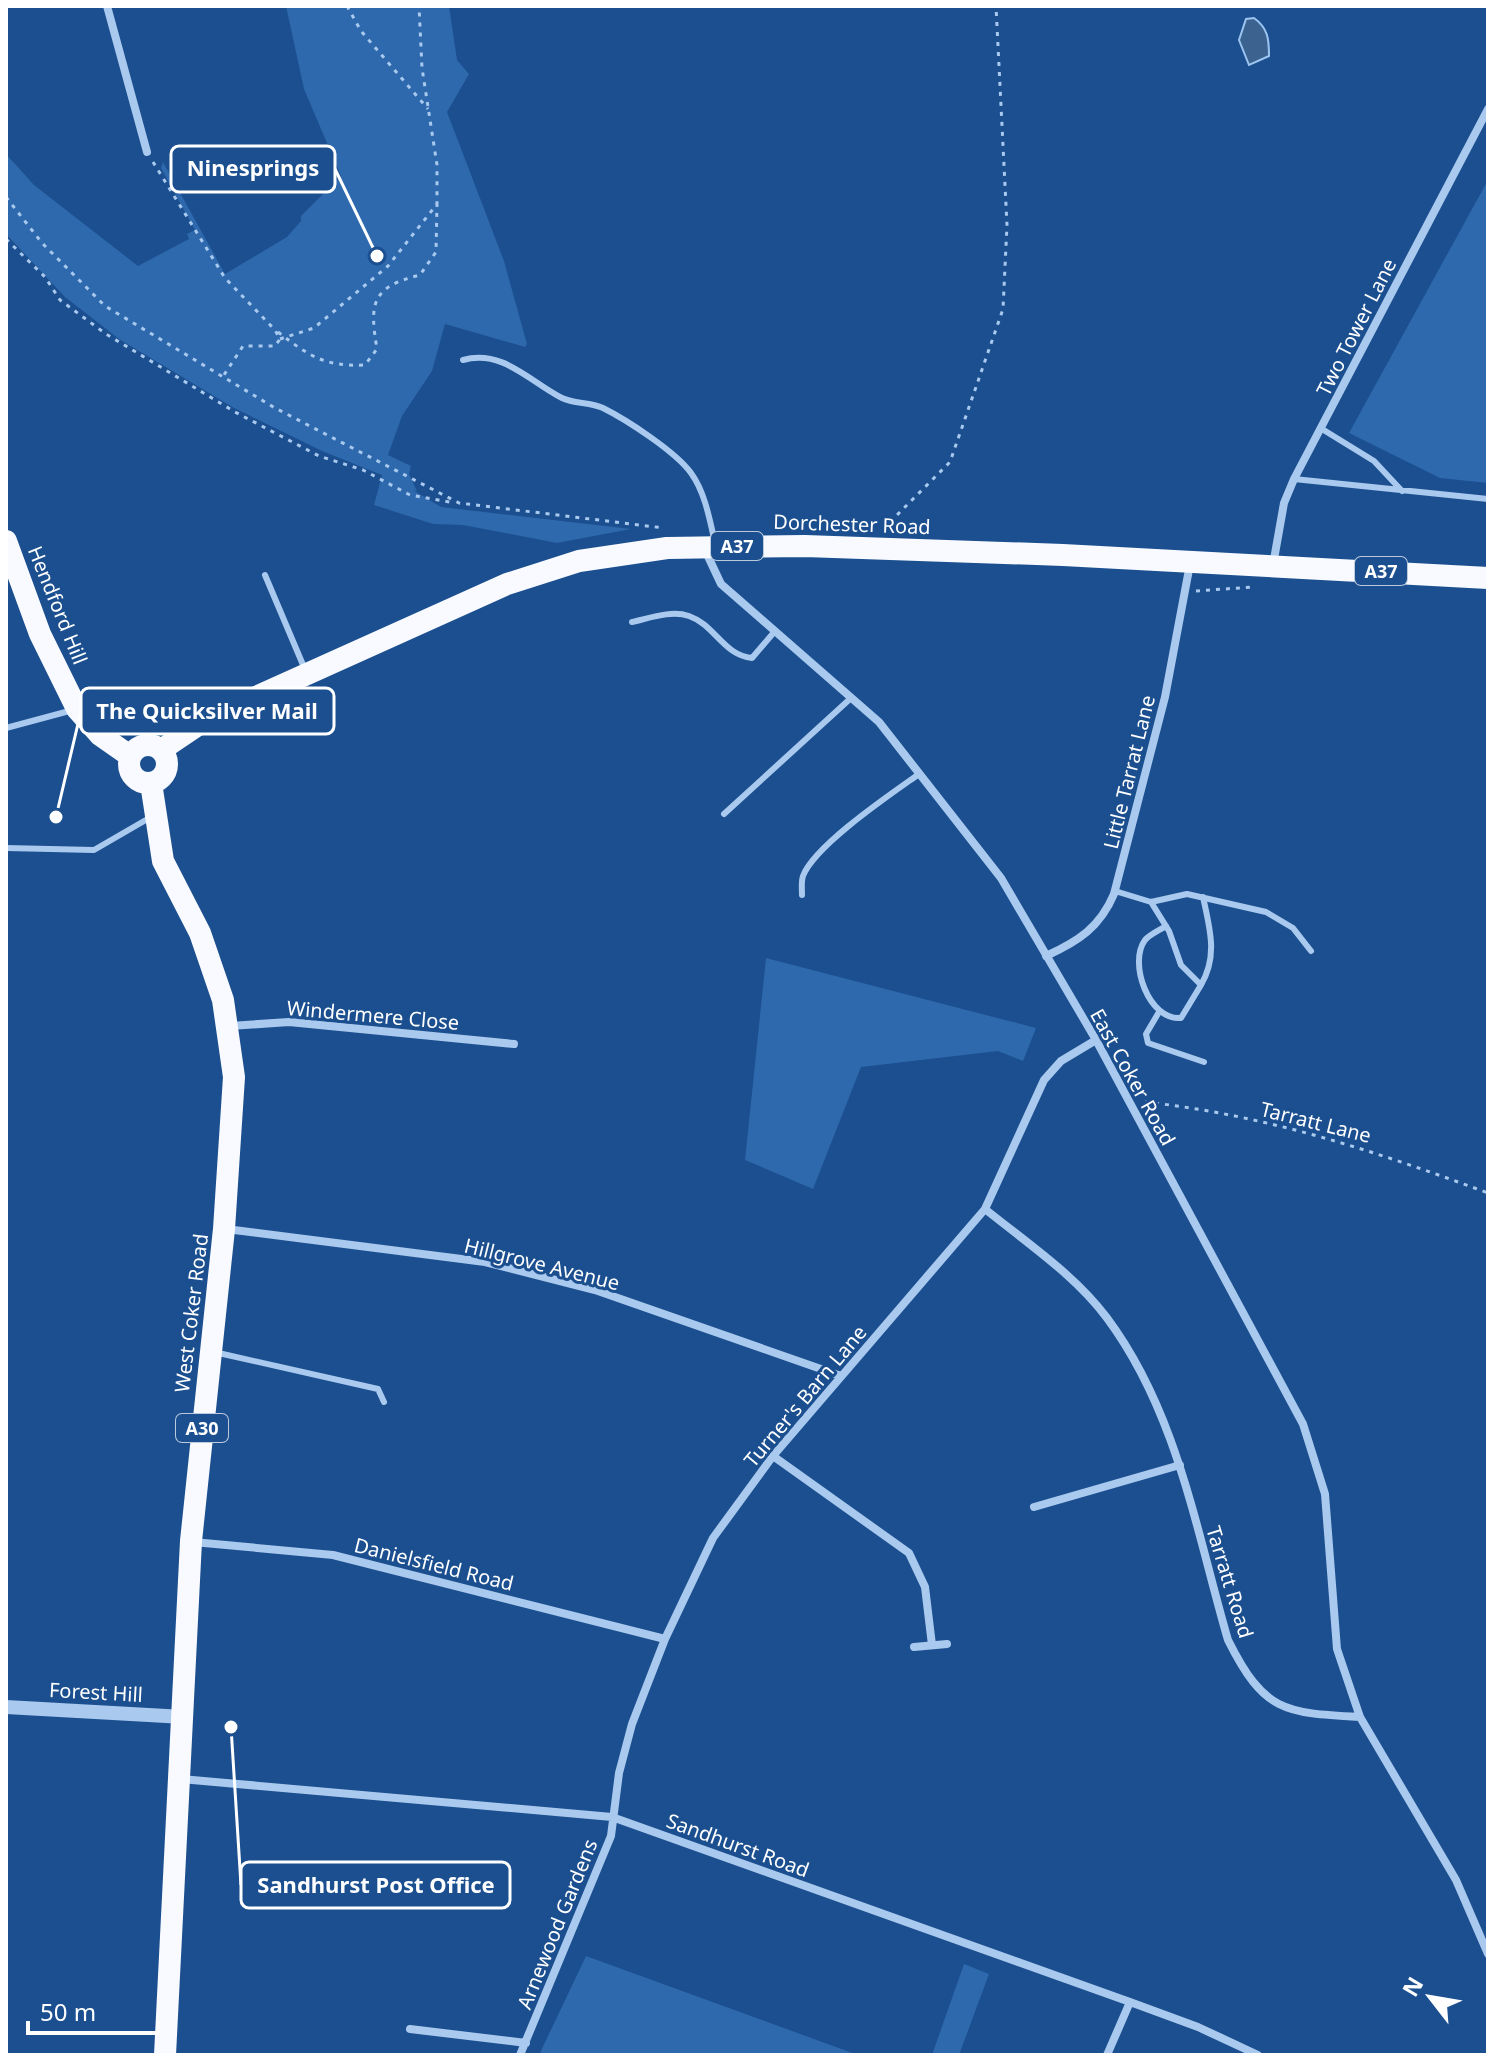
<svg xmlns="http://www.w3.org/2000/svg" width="1494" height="2061" viewBox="0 0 1494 2061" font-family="'Noto Sans',sans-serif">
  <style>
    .green { fill: #2e69ad }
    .water { fill: #3c6290; stroke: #9cc4f0; stroke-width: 2 }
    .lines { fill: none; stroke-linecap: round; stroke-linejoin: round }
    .path { stroke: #a9c9ee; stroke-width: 3; stroke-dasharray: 4 6; stroke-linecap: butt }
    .service { stroke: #a9c9ee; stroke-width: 6 }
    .minor { stroke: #a9c9ee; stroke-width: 8 }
    .tertiary { stroke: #a9c9ee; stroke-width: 14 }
    .trunk { stroke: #f8faff; stroke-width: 22 }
    .labels { text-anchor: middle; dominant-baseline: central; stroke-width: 6; stroke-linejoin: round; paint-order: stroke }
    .shield { fill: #1b4f8f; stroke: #bbcadd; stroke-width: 2 }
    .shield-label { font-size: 18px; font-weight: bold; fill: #fff }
    .street-label { font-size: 20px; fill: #fff; stroke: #1b4f8f }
    .leader { fill: none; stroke: #fff; stroke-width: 3 }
    .callout-dot { fill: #fff; stroke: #1b4f8f; stroke-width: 3 }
    .callout { fill: #1b4f8f; stroke: #fff; stroke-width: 3 }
    .callout-label { font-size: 22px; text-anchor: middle; font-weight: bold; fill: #fff }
  </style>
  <rect width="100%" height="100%" fill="#1b4f8f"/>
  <path class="green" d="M286,6h163l8,54 12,14 -22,38 57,149 23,83 -2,3 -80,-23 -13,47 -30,45 -14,39 23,11 -2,8 8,17 -4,-1 28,17 190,22 -74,14 -94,-18 -30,-1 -59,-19 8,-30 -60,-24 -88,-43 -115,-69 -54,-42 -59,-63v-80l28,31 104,81 51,-27 -2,-5 8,-4 -34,-62 2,-6 62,112 62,-37 14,-16v-5l40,-40 -37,-87z
    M1488,180v303l-48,-5 -91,-45z
    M766,958l270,70 -13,33 -25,-10 -137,16 -48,122 -68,-29z
    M586,1956l272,99h-319z
    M964,1964l25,10 -30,81h-27z"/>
  <path class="water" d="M1254,18c14,10 15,21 15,38l-20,9 -10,-25 7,-21z"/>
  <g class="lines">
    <path class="path" d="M347,6l14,25 67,78
      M153,162l72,116 50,52 5,9 -5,7h-32l-21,32
      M6,197l36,46 63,63 170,102 184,95 205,25
      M6,239l39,38 15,23 46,34 129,78 84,44 44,14 47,25 45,8
      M278,332c31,24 47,35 87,33l12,-16c-8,-47 -5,-62 43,-74l16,-23 1,-48
      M280,339l34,-11 74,-62 49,-62v-39l-15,-97 -3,-62
      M883,529l67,-67 53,-153 4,-84 -11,-219
      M1196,591l57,-4
      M1145,1102c121,13 230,49 343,91"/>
    <path class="service" d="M463,360c40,-11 67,22 99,38 12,6 28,4 41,10 24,12 73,44 88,65 14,19 19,48 24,70
      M1322,429l52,32 28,30
      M1294,479l194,20
      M265,575l41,97
      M632,622c18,-4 39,-12 57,-6 26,9 34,39 63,42l23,-27
      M6,728l67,-18
      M724,814l127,-116
      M6,848l88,2 57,-33
      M1115,891l36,11 36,-8 79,18 27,16 18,23
      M802,895c0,-6 -1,-13 1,-19 12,-31 88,-82 116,-102
      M1151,902l18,29 12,34 20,20c17,-29 9,-56 2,-88
      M1166,926c-6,4 -16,8 -21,14 -17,23 4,81 36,78l20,-33
      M1159,1012l-13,22 2,9 56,19
      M214,1352l164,37 6,13"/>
    <path class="minor" d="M107,6l40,146
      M705,550l16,34 158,138 122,156 95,162 207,384 22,70 12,155 23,68 96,163 32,74
      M1273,565l11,-62 10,-24 194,-370
      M1046,956c33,-15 54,-29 68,-62l51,-197 25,-133
      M230,1026l59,-4 225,22
      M985,1209c42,34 90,66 122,109 70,94 89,212 121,322 36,72 56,73 132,77
      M226,1229l259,33 110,28 246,86
      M773,1456l136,97 16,34 7,58
      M1034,1507l146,-42
      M193,1542l140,13 332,84
      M914,1647l33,-3
      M181,1779l431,38 518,185 68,25 60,28
      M410,2029l116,14
      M520,2055l91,-219 8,-63 13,-49 33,-85 48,-101 60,-82 212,-247 59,-129 17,-19 35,-21
      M1107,2055l23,-53"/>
    <path class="tertiary" d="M6,1707l178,10"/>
    <path class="trunk" d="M6,541l34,93 37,75 23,26 30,21
      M129 764a19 19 0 1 1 38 0a19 19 0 1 1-38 0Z
      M161,750l46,-31 300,-135 72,-23 88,-13 138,-2 258,9 425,23
      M151,783l12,78 37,72 23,67 11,77 -10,152 -33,312 -26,514"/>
  </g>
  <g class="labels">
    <g class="shield">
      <rect x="711" y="532" width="52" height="28" rx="6"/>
      <rect x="1355" y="557" width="52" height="28" rx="6"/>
      <rect x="176" y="1414" width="52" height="28" rx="6"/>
    </g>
    <g class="shield-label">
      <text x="737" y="546">A37</text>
      <text x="1381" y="571">A37</text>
      <text x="202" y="1428">A30</text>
    </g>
    <g class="street-label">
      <text transform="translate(1356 327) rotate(-63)">Two Tower Lane</text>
      <text transform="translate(852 524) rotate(2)">Dorchester Road</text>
      <text transform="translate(58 605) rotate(68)">Hendford Hill</text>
      <text transform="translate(1129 772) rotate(-76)">Little Tarrat Lane</text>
      <text transform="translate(373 1015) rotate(5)">Windermere Close</text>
      <text transform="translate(1133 1077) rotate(61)">East Coker Road</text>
      <text transform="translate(1316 1122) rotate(14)">Tarratt Lane</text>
      <text transform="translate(542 1264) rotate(14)">Hillgrove Avenue</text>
      <text transform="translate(191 1313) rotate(-83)">West Coker Road</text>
      <text transform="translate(805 1396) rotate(-50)">Turner's Barn Lane</text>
      <text transform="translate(434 1564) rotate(14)">Danielsfield Road</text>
      <text transform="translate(1230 1582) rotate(73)">Tarratt Road</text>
      <text transform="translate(96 1692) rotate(3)">Forest Hill</text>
      <text transform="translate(738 1845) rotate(20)">Sandhurst Road</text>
      <text transform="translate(557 1924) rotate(-68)">Arnewood Gardens</text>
    </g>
  </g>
  <path class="leader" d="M377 256L335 169M56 817L81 711M231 1727L241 1885"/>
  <g class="callout-dot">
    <circle cx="377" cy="256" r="8"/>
    <circle cx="56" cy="817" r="8"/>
    <circle cx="231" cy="1727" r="8"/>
  </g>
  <g class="callout">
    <rect x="171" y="146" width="164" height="46" rx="8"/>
    <rect x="81" y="688" width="253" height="46" rx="8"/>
    <rect x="241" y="1862" width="269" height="46" rx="8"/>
  </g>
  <g class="callout-label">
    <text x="253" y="176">Ninesprings</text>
    <text x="207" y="719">The Quicksilver Mail</text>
    <text x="376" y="1893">Sandhurst Post Office</text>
  </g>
  <rect width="1494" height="2061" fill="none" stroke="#ffffff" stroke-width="16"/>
  <g transform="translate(1430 1997) rotate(301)" stroke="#1b4f8f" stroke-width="6" paint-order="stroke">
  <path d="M0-6L14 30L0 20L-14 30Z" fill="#ffffff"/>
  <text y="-12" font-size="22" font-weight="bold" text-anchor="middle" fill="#ffffff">N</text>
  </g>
  <path d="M28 2021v12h130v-12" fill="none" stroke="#ffffff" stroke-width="4"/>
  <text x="40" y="2021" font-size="24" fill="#ffffff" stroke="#1b4f8f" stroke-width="6" paint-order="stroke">50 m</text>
</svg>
